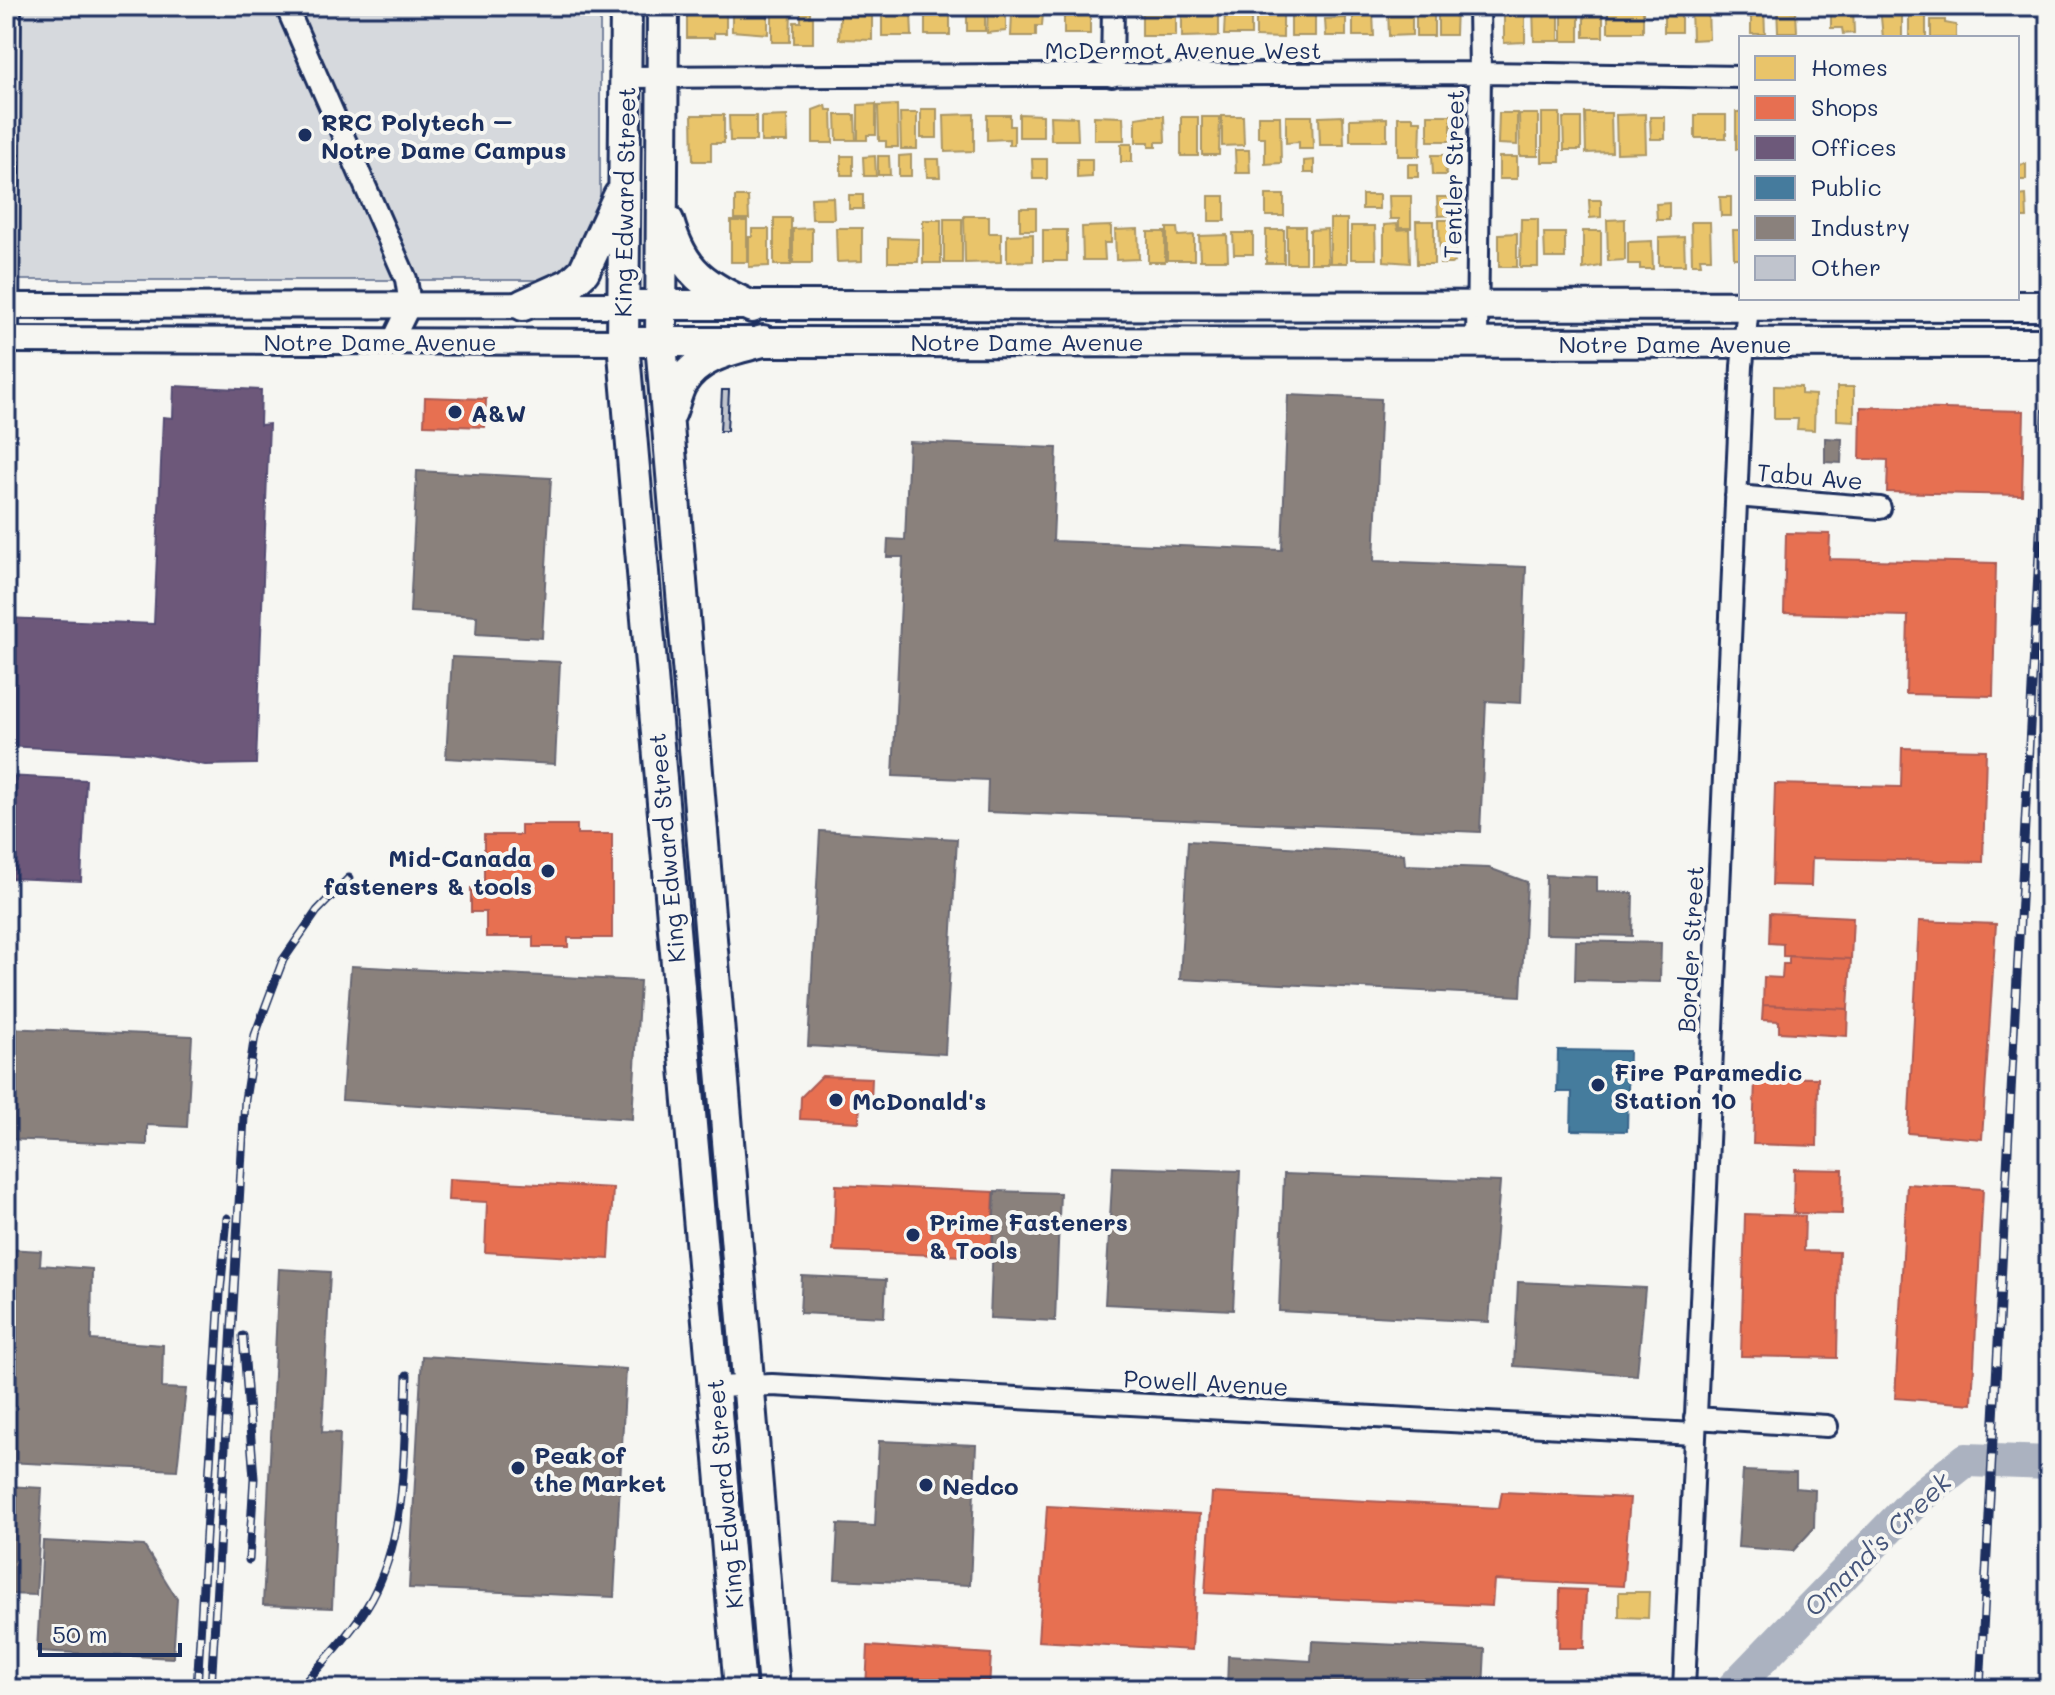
<svg xmlns="http://www.w3.org/2000/svg" width="2055" height="1695" viewBox="0 0 2055 1695" font-family="Mali,sans-serif">
  <style>
    .green { fill: #d6d9dd; stroke: #78849e; stroke-width: 2 }
    .homes { fill: #e9c46a; stroke: #ab9766; stroke-width: 2 }
    .shops { fill: #e76f51; stroke: #aa5c55; stroke-width: 2 }
    .offices { fill: #6d597a; stroke: #544c72; stroke-width: 2 }
    .public { fill: #457b9d; stroke: #38648a; stroke-width: 2 }
    .industry { fill: #8a817c; stroke: #696873; stroke-width: 2 }
    .lines { fill: none; stroke-linecap: round; stroke-linejoin: round }
    .river { stroke: #abb2c0; stroke-width: 34 }
    .building { fill: #c0c4cd; stroke: #1b2f5e; stroke-width: 2 }
    .minor-casing { stroke: #1b2f5e; stroke-width: 26 }
    .tertiary-casing { stroke: #1b2f5e; stroke-width: 30 }
    .secondary-casing { stroke: #1b2f5e; stroke-width: 34 }
    .primary-casing { stroke: #1b2f5e; stroke-width: 36 }
    .minor { stroke: #f6f6f2; stroke-width: 20 }
    .tertiary { stroke: #f6f6f2; stroke-width: 24 }
    .secondary { stroke: #f6f6f2; stroke-width: 28 }
    .primary { stroke: #f6f6f2; stroke-width: 30 }
    .rail-casing { stroke: #1b2f5e; stroke-width: 9 }
    .rail { stroke: #f6f6f2; stroke-width: 6; stroke-dasharray: 18; stroke-linecap: butt }
    .poi-dot { fill: #1b2f5e; stroke: #f6f6f2; stroke-width: 3 }
    .labels { text-anchor: middle; dominant-baseline: central; stroke-width: 8; stroke-linejoin: round; paint-order: stroke }
    .street-label { font-size: 24px; fill: #1b2f5e; stroke: #f6f6f2 }
    .poi-label { font-size: 24px; font-weight: bold; fill: #1b2f5e; stroke: #f6f6f2; text-anchor: start }
    .water-label { font-size: 26px; font-style: italic; fill: #46567b; stroke: #f6f6f2 }
  </style>
  <rect width="100%" height="100%" fill="#f6f6f2"/>
  <filter id="ink" filterUnits="userSpaceOnUse"><feTurbulence type="fractalNoise" baseFrequency=".0125" numOctaves="2"/><feDisplacementMap in="SourceGraphic" scale="16" xChannelSelector="R" yChannelSelector="G"/><feConvolveMatrix kernelMatrix="1 2 1 2 8 2 1 2 1" color-interpolation-filters="sRGB"/></filter>
  <g filter="url(#ink)">
    <path class="green" d="M19,6h581v257l-18,17h-562z"/>
    <path class="homes" d="M726,6v27h-12v5h-27v-31z
      M967,6h18v25h-18z
      M988,6h18v25l-19,2z
      M1256,6h27v32l-27,-1z
      M1291,6h24v30h-24z
      M1416,6h18v30h-18z
      M1438,6h18l-1,29h-17z
      M1504,6h21v36l-21,1z
      M1533,6h26v35h-25z
      M1584,6h19v31h-19z
      M1664,6h17v26h-17z
      M1708,6l1,33 -17,1 -1,-33z
      M1745,6h19l1,28h-14v-17h-6z
      M1777,6h12v5h7l1,21h-19z
      M1831,6l22,1 1,26 -11,1 -1,-6h-11z
      M732,7h36v27l-36,-3z
      M1608,7h35v25h-35z
      M1880,7h22v31h-19z
      M1064,8h26v26h-26z
      M1182,9h37v27l-37,1z
      M1408,9v6h4v20l-23,1 -1,-26z
      M1579,9v32h-17v-31z
      M1142,10l34,2v24h-34z
      M1909,10h17v28h-17z
      M1373,11l1,25h-21v-24z
      M772,12h19l-1,30h-18z
      M801,12h9v5h3v26h-19v-21h7z
      M882,12h29l1,24h-30z
      M1225,12l26,1v22h-27z
      M925,13h25v22h-25z
      M1012,13h31l-1,13h-6v10h-25z
      M840,16h32v24l-33,-1z
      M1346,18v18h-20l-1,-17z
      M1931,20h14v3l11,2v13h-25z
      M876,104v31h-9v5h-9v-35z
      M826,105l1,5h5l1,33h-20v-33z
      M897,105l1,42h-12v-6h-7l-1,-35z
      M921,109h16v29h-16z
      M1736,112h5v37h-5z
      M900,113h17v36h-16z
      M1499,113h18v32l-19,-1z
      M1542,113h18v49h-18z
      M1585,113h26l1,39 -26,1z
      M974,114v37l-29,1 -1,-37z
      M1019,114l24,1v22h-24z
      M1519,114h19v42h-18z
      M1645,114l1,38 -29,1 -1,-38z
      M692,115h32v28h-13v18h-18z
      M836,115h19l1,25h-19z
      M987,115h23v11h4v19h-5v-6l-22,1z
      M1428,115h23v26h-23z
      M1695,115h31v23h-31z
      M729,116h27v25h-26z
      M787,116l1,26h-27v-25z
      M1050,116l27,1 1,23h-27z
      M1094,116l29,1 1,23h-30z
      M1148,116h16l1,26h-9v5h-7v-5h-13v-24z
      M1222,116h21l1,29 -22,1z
      M1258,116h22l1,47 -16,1v-27h-7z
      M1286,116h26l1,33h-14v-7l-13,1z
      M1343,116l1,29h-24l-1,-28z
      M1181,117h17v39h-17z
      M1202,117h18l-1,38h-17z
      M1398,117h15v4h8l-1,35h-22z
      M1650,117h15v22h-14z
      M1387,118v23h-37v-22z
      M1563,118h18v32h-17z
      M1121,144h11v18h-11z
      M1235,150h14l1,23h-14z
      M911,155v21h-12v-20z
      M1432,155h13l1,20h-13z
      M841,156h12v19h-12z
      M875,156l1,20h-12l-1,-19z
      M878,156h11l1,19h-12z
      M1499,157h18v22h-18z
      M926,159h13l1,18h-13z
      M1032,159h15v20h-14z
      M1077,159h15v18l-15,1z
      M1314,160v13h-10v-12z
      M1408,164h10v13h-10z
      M2026,164v16h-9v-15z
      M849,195h14v14h-14z
      M1266,195h18v21h-18z
      M1362,195h17v14h-17z
      M2026,195l1,23h-10v-22z
      M1209,196h16v25h-16z
      M1389,196h22v32h-12v-9h-9z
      M735,197h13l1,22h-14z
      M833,197l1,22h-22l-1,-21z
      M1437,197h17v18l-16,1z
      M1720,197h11v19h-10z
      M1589,200h12v17l-11,1z
      M1669,203v17h-12l-1,-16z
      M1020,208h16v22h-16z
      M964,216h25v17h12v29l-36,1z
      M774,218h17v47h-17z
      M944,219h18v44h-18z
      M1330,219h17v44h-17z
      M1521,219h17v48h-18z
      M1625,219v41l-17,1 -1,-41z
      M923,220h18v43h-18z
      M1439,220h16v42l-4,2h-11z
      M731,221h16v41h-16z
      M1416,221h18v43h-17z
      M1691,222h19l1,36h-11l1,6h-9z
      M1397,224l1,6 11,-1 1,34 -26,-2v-36z
      M1111,226v17h-7l1,17h-22l-1,-33z
      M1287,226h18v37h-18z
      M1351,226h24l1,33h-25z
      M812,228v35h-19v-34z
      M836,228h26v33l-25,1z
      M1167,228h10l1,8 16,-1v25h-27z
      M752,229h17v37l-20,1v-30h3z
      M1138,229l1,30 -23,1 -1,-30z
      M1327,229l1,34h-18v-33z
      M1043,230h24v31h-24z
      M1266,230h18v33h-18z
      M1733,230h8v28h-7z
      M1583,231h18v35l-18,3z
      M1148,232h17v30h-17z
      M1233,233h20v21h-19z
      M1517,233v34h-18v-33z
      M1544,233h21v25h-20z
      M1033,234v27l-26,1v-27z
      M1227,235l1,25h-28l-1,-24z
      M1684,237l1,28h-26v-27z
      M888,238l31,1 -1,23h-30z
      M1652,241l1,28h-13v-5h-12v-22z
      M1774,386l27,1v7l14,1 -1,35 -17,-1 1,-10h-24z
      M1837,387h17v34l-17,-1z
      M1619,1592h30l-1,26 -29,-1z"/>
    <path class="shops" d="M425,397l61,2 -1,28 -61,-2z
      M1861,407l163,4 -2,84 -135,-3 1,-32 -28,-1z
      M1786,533l44,1 -1,25 167,4 -3,133 -87,-2 2,-78 -124,-3z
      M1902,748l84,2 -3,112 -171,-4 -1,28 -39,-1 3,-101 126,3z
      M521,825h56v9h35v104h-44v9h-35v-10h-47v-25h-15v-24h13v-53h37z
      M1770,913l83,4 -2,42 -68,-3v-12l-14,-1z
      M1919,921l77,3 -14,215 -74,-6z
      M1789,956l62,3 -3,50 -85,-4 1,-28 18,1 1,-14h6z
      M1763,1005l85,4 -1,27 -68,-4v-11l-17,-1z
      M822,1076l50,2 -1,25h-11l-1,19 -59,-3 1,-22z
      M1755,1077l63,1 -1,68 -64,-2z
      M1794,1169l49,1 -1,44 -49,-1z
      M449,1179l164,9 -4,71 -124,-7 2,-50 -39,-2z
      M1907,1184l76,5 -11,215 -77,-6z
      M836,1185l158,7 -3,65 -158,-6z
      M1745,1214l60,2 -1,35 35,1 -2,106 -96,-2z
      M1502,1492l128,6 -7,88 -129,-6 -2,26 -287,-13 7,-100 287,15z
      M1047,1506l153,8 -8,136 -154,-9z
      M1560,1589l26,1 -2,58h-25z
      M2049,1623v66h-3z
      M868,1646l123,8 -2,35h-123z
      M1833,1680l118,7 -1,2h-118z"/>
    <path class="offices" d="M174,386l87,4 -1,35 9,-1 -13,340 -51,1 -60,-12 -139,-7v-128l148,6 9,-207 10,1z
      M6,776l80,4 -5,101 -72,-3 -2,33z"/>
    <path class="public" d="M1558,1050l71,1 -2,80 -56,-1 1,-38h-15z"/>
    <path class="industry" d="M1288,395l93,4 -7,162 152,6 -5,136 -35,-2 -6,131 -493,-20 1,-32 -95,-4 10,-219h-16l1,-18 17,1 4,-98 148,6 -4,93 229,9z
      M1825,438l17,1 -1,24 -16,-1z
      M417,471l134,7 -9,160 -66,-4 1,-18 -67,-4z
      M452,657l108,5 -5,102 -109,-6z
      M820,831l137,8 -12,215 -137,-8z
      M1188,841l216,13 1,11 84,3 38,14 -6,114 -341,-17z
      M1546,875l51,2v15l36,1 -1,43 -87,-2z
      M1576,941l85,2 -1,39 -85,-2z
      M351,966l289,15 -8,138 -290,-19z
      M6,1028l186,8 -5,91 -40,-2v20l-141,-6z
      M1113,1167l127,4 -7,139 -128,-6z
      M1284,1174l216,8 -11,140 -210,-11z
      M995,1191l65,2 -5,128 -65,-3z
      M6,1249l35,2 -1,14 52,4 -1,71 72,5 -1,43 24,1 -9,81 -171,-8z
      M279,1269l51,3 -8,160 18,1 -8,175 -69,-3z
      M802,1276l84,4 -2,37 -84,-4z
      M1518,1282l127,6 -8,87 -123,-9z
      M422,1356l204,13 -12,228 -205,-9z
      M879,1441l97,4 -6,140 -135,-6 3,-55 37,2z
      M1743,1471l53,2v15l19,2 -1,38 -21,23 -55,-4z
      M6,1486l36,2 -6,107 -30,-1z
      M43,1541l101,5 33,53 -4,59 -136,-7z
      M1312,1641l173,8 -2,40h-256l1,-33 83,5z"/>
    <g class="lines">
      <path class="river" d="M1732,1689l187,-192 47,-37 83,3"/>
    </g>
    <path class="building" d="M722,390h7l-2,41h-7z"/>
    <g class="lines">
      <defs>
        <path id="minor" d="M286,6l120,273 4,26 -17,35
          M1112,76l1,-70
          M625,77l855,-4 261,4
          M8,340l2,-334
          M1477,342l3,-269 -1,-67
          M1736,496l144,12
          M715,1387l57,-2 922,49
          M1695,1418l132,8
          M1684,1689l58,-1323 6,-59"/>
        <path id="tertiary" d="M6,306l617,-1
          M6,340l617,2"/>
        <path id="secondary" d="M623,305l1426,1
          M623,342l1426,1"/>
        <path id="primary" d="M626,6l-3,336 117,1347
          M663,6l-2,337 113,1346
          M668,221c15,53 37,64 84,86
          M523,305l47,-21 14,-13 35,-75
          M670,414c4,-9 6,-21 11,-30 17,-29 52,-35 82,-43"/>
      </defs>
      <use href="#minor" class="minor-casing"/>
      <use href="#tertiary" class="tertiary-casing"/>
      <use href="#secondary" class="secondary-casing"/>
      <use href="#primary" class="primary-casing"/>
      <use href="#minor" class="minor"/>
      <use href="#tertiary" class="tertiary"/>
      <use href="#secondary" class="secondary"/>
      <use href="#primary" class="primary"/>
      <defs>
        <path id="rail" d="M243,1336l11,142 -5,82
          M197,1689l23,-396 7,-75
          M211,1689l34,-589 10,-65 28,-75 34,-49 32,-33
          M299,1689c26,-29 54,-57 73,-91 36,-68 32,-148 35,-223
          M1980,1689l68,-1309"/>
      </defs>
      <use href="#rail" class="rail-casing"/>
      <use href="#rail" class="rail"/>
    </g>
  </g>
  <g class="poi-dot">
    <circle cx="305" cy="135" r="8"/>
    <circle cx="455" cy="412" r="8"/>
    <circle cx="548" cy="871" r="8"/>
    <circle cx="1598" cy="1085" r="8"/>
    <circle cx="836" cy="1100" r="8"/>
    <circle cx="913" cy="1235" r="8"/>
    <circle cx="518" cy="1468" r="8"/>
    <circle cx="926" cy="1485" r="8"/>
  </g>
  <g class="labels">
    <g class="street-label">
      <text x="1183" y="49">McDermot Avenue West</text>
      <text transform="translate(1453 174) rotate(-89)">Tentler Street</text>
      <text transform="translate(624 202) rotate(-89)">King Edward Street</text>
      <text x="380" y="341">Notre Dame Avenue</text>
      <text x="1027" y="341">Notre Dame Avenue</text>
      <text x="1675" y="343">Notre Dame Avenue</text>
      <text transform="translate(1810 476) rotate(5)">Tabu Ave</text>
      <text transform="translate(666 848) rotate(-95)">King Edward Street</text>
      <text transform="translate(1690 949) rotate(-87)">Border Street</text>
      <text transform="translate(1206 1382) rotate(3)">Powell Avenue</text>
      <text transform="translate(724 1494) rotate(-95)">King Edward Street</text>
    </g>
    <g class="poi-label">
      <text x="321" y="121">RRC Polytech –<tspan x="321" dy="28">Notre Dame Campus</tspan></text>
      <text x="471" y="412">A&amp;W</text>
      <text x="532" y="857" text-anchor="end">Mid-Canada<tspan x="532" dy="28">fasteners &amp; tools</tspan></text>
      <text x="1614" y="1071">Fire Paramedic<tspan x="1614" dy="28">Station 10</tspan></text>
      <text x="852" y="1100">McDonald's</text>
      <text x="929" y="1221">Prime Fasteners<tspan x="929" dy="28">&amp; Tools</tspan></text>
      <text x="534" y="1454">Peak of<tspan x="534" dy="28">the Market</tspan></text>
      <text x="942" y="1485">Nedco</text>
    </g>
    <g class="water-label">
      <text transform="translate(1877 1544) rotate(-44)">Omand's Creek</text>
    </g>
  </g>
  <rect width="2055" height="1695" fill="none" stroke="#f6f6f2" stroke-width="32"/>
  <rect x="16" y="16" width="2023" height="1663" fill="none" stroke="#1b2f5e" stroke-width="3" filter="url(#ink)"/>
  <rect x="1739" y="36" width="280" height="264" fill="#f6f6f2" stroke="#9ea6b7" stroke-width="2"/>
  <rect x="1755" y="56" width="40" height="24" fill="#e9c46a" stroke="#9ea6b7" stroke-width="2"/>
  <text x="1811" y="76" font-size="24" fill="#1b2f5e">Homes</text>
  <rect x="1755" y="96" width="40" height="24" fill="#e76f51" stroke="#9ea6b7" stroke-width="2"/>
  <text x="1811" y="116" font-size="24" fill="#1b2f5e">Shops</text>
  <rect x="1755" y="136" width="40" height="24" fill="#6d597a" stroke="#9ea6b7" stroke-width="2"/>
  <text x="1811" y="156" font-size="24" fill="#1b2f5e">Offices</text>
  <rect x="1755" y="176" width="40" height="24" fill="#457b9d" stroke="#9ea6b7" stroke-width="2"/>
  <text x="1811" y="196" font-size="24" fill="#1b2f5e">Public</text>
  <rect x="1755" y="216" width="40" height="24" fill="#8a817c" stroke="#9ea6b7" stroke-width="2"/>
  <text x="1811" y="236" font-size="24" fill="#1b2f5e">Industry</text>
  <rect x="1755" y="256" width="40" height="24" fill="#c0c4cd" stroke="#9ea6b7" stroke-width="2"/>
  <text x="1811" y="276" font-size="24" fill="#1b2f5e">Other</text>
  <path d="M40 1643v12h140v-12" fill="none" stroke="#1b2f5e" stroke-width="4"/>
  <text x="52" y="1643" font-size="24" fill="#1b2f5e" stroke="#f6f6f2" stroke-width="6" paint-order="stroke">50 m</text>
</svg>
